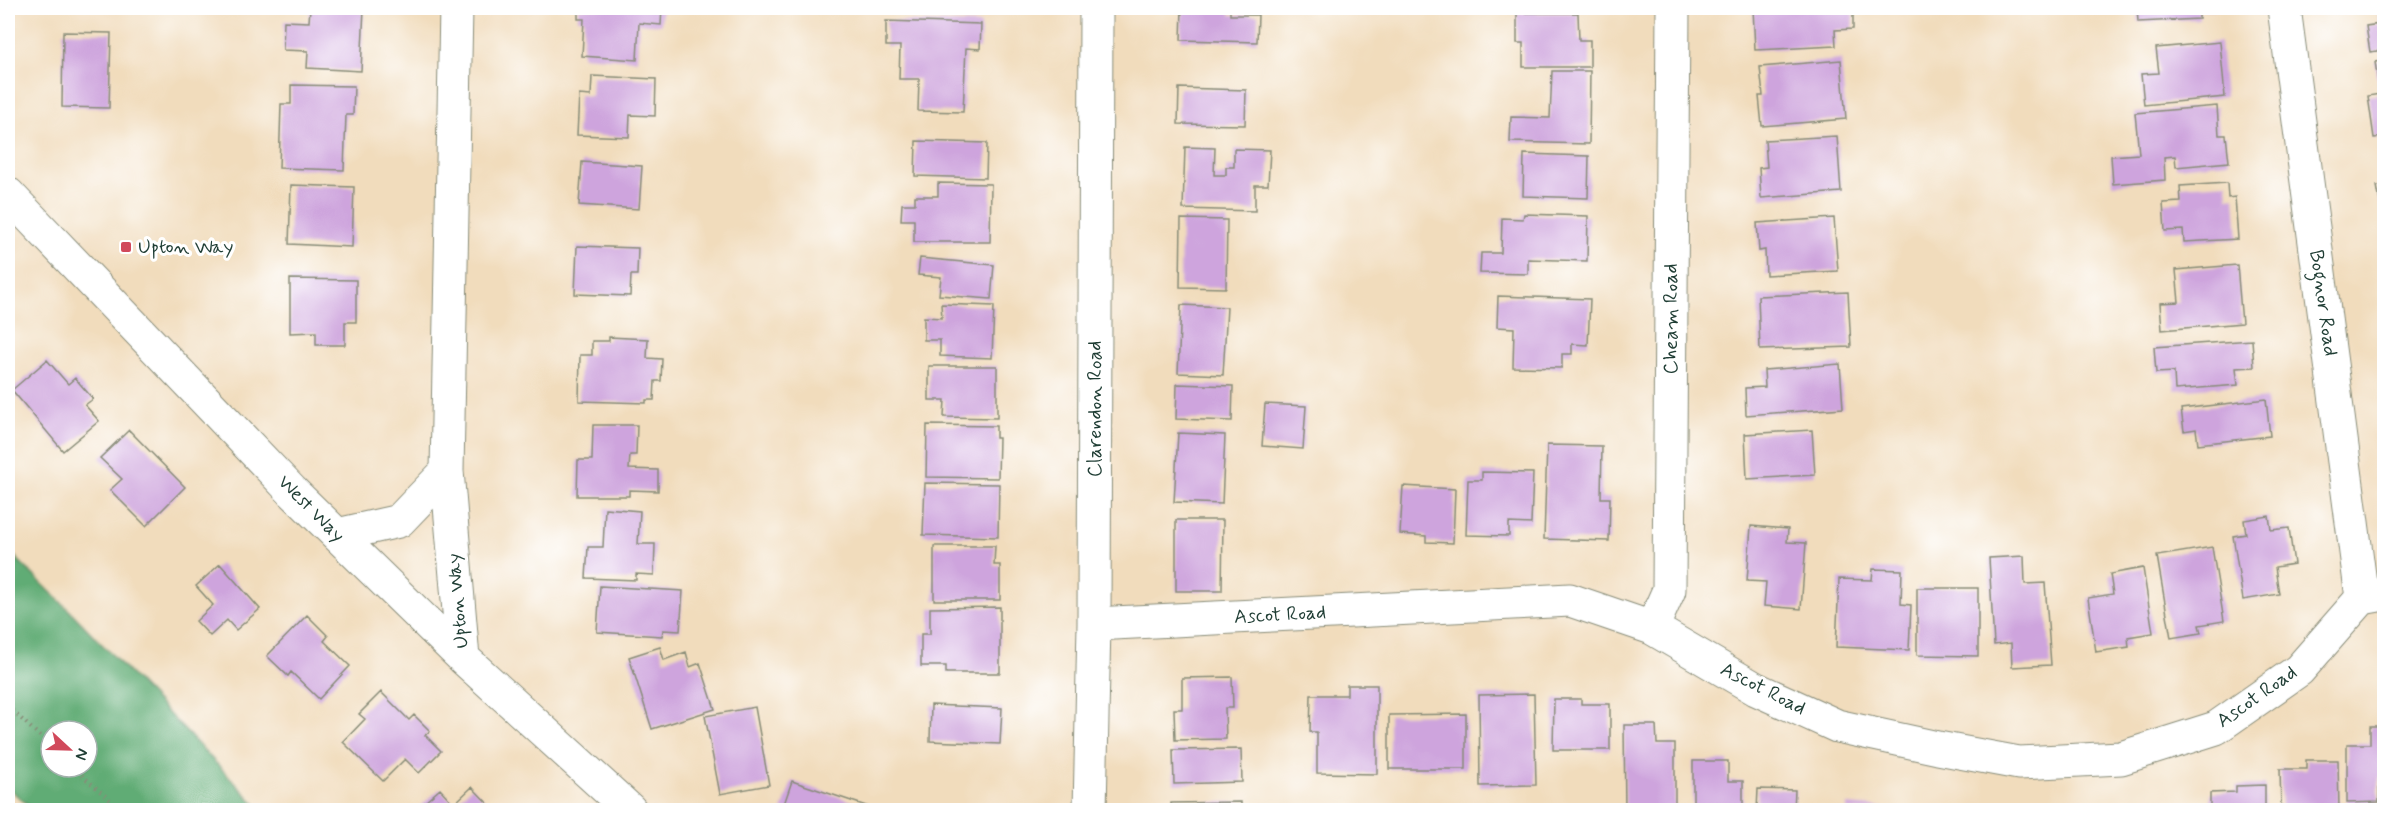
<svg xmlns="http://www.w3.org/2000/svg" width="2392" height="818" viewBox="0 0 2392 818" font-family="Mynerve,sans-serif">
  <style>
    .forest { fill: #61ac74; stroke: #407454; stroke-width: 1.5; fill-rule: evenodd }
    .building { fill: #cea4dd }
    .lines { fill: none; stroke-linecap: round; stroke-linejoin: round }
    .minor-casing { stroke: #888c78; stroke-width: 35 }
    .path { stroke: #888c78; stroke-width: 4; stroke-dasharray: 1.5 4.5; stroke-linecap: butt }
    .minor { stroke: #fff; stroke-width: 33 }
    .poi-dot { fill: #d1495b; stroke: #fff; stroke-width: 2 }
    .labels { text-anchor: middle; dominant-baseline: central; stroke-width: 6; stroke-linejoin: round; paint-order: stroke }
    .poi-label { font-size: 20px; fill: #1f3d34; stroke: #fff; text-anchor: start }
    .street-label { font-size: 20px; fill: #1f3d34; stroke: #fff }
  </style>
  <rect width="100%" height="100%" fill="#fff"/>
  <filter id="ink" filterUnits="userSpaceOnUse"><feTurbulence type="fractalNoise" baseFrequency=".0167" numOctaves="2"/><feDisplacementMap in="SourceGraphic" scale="12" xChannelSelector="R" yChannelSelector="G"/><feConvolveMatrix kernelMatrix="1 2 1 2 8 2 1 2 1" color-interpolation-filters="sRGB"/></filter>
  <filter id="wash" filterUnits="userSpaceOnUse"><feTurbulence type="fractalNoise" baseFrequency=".008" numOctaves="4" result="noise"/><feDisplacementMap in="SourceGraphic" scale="24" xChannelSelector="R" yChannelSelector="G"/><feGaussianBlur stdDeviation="1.35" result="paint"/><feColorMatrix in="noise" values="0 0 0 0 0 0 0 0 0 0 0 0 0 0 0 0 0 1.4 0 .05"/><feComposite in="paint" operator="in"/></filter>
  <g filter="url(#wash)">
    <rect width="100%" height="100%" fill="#f1dcbc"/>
    <path class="forest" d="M8,550l65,64 188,196h-227l-26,-22zM51,731h36v36h-36z"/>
    <g id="blocks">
      <path class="building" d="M310,8h54l-3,63 -54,-3 1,-17 -25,-1 1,-29 25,1z
        M578,8h84l-1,17 -22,-2 -2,37 -55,-4 2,-37h-6z
        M1182,8h48v7h28l-1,27 -76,-2z
        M1753,8h100v21l-18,1 1,16 -81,4z
        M2137,8h80v1l-18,1v9l-61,3z
        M2377,8h7v42l-14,2 -4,-26 14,-2z
        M1517,13h61l1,27h11v27h-67v-24h-6z
        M886,21l95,3 -1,25 -14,-1 -3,64 -45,-1 1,-32h-20l1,-33h-14z
        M63,32l48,1 -2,75 -47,-1z
        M2220,42l5,55 -81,8 -3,-31 18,-1 -3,-25z
        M1841,60l5,59 -84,7 -3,-30h4l-3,-29z
        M2384,61v76l-10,1 -6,-42 12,-2 -5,-32z
        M1552,71h38l-1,73 -79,-2 1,-25 39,1z
        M592,76l64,3 -1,37 -25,-1 -1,22 -52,-2 2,-40 12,1z
        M291,85l63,1 -1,29h-7l-2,55 -65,-2 2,-64h10z
        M1179,88l67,2 -1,35 -67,-1z
        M2217,106l2,29h7l3,27 -53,5 -1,-11 -11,1 1,23 -52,4 -2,-28 28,-2 -4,-41z
        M1837,136l4,56 -80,6 -2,-30 8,-1 -2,-27z
        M916,141l71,2 -1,35 -71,-2z
        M1185,147l30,1 -1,27h12v-8h8v-18l36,1 -2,35h-13v26l-72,-2z
        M1524,154l65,2 -1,42 -65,-2z
        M582,162l60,4 -3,43 -60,-4z
        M938,183l53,1 -1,58h-76v-22h-13l1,-16h13v-8h23z
        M2227,183l1,15 7,-1 3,42 -54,3 -1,-12 -18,1 -2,-28 18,-1 -1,-16z
        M291,185l63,2 -2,60 -63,-3z
        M2384,185v28h-2l-5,-27z
        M1524,214l64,2 -1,45 -59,-2v15l-48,-1 1,-20h20l1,-35 21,1z
        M1834,218l4,53 -72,4 -1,-25 -6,1 -2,-28z
        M1181,219l46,1 -1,68 -46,-1z
        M577,246l61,2 -1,27h-6l-1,21 -55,-2z
        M920,258l74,7 -3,34 -52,-4 2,-18 -23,-2z
        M2237,265l5,58 -80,7 -2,-27 19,-1 -3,-32z
        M290,279l66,1v42h-11v23h-29v-13l-26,1z
        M1848,292l3,55 -91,3 -2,-54z
        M1498,296l92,3 -2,46 -16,-1v10h-10v14l-49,-1 1,-39 -17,-1z
        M941,304l53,2 -2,52 -52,-2v-16h-16v-23l18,1z
        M1181,305l46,2 -4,68 -45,-2z
        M609,337l39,2 -1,19 15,1 -1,22h-6l-1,19h-8v3l-67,-2 1,-46h12v-14h17z
        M2252,340l2,27 -18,1 2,17 -63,5 -1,-18 -18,1 -2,-26z
        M47,360l21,24 7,-6 18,21 -8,6 14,16 -36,30 -51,-61z
        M1840,364l3,44 -97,7 -1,-27 20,-1 -1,-17z
        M929,366h68v52l-53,-1 1,-17h-16z
        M1177,384l56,2 -1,35 -56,-2z
        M2266,399l4,37 -72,8 -2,-15 -12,2 -3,-22z
        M1265,404l41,2 -3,43 -41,-3z
        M593,425h44l-1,30h-6l-1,14 29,1v21l-29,-1v6h-52l1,-36h14z
        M927,425l69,1v12h3l-1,40 -72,-1z
        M129,430l56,57 -39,39 -36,-36 12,-11 -22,-21z
        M1812,430l3,45 -68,4 -2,-45z
        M1178,433l47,2 -3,69 -48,-2z
        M1547,445l55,1 -1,52h9l-1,43 -65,-2z
        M1482,472l51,1 -2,51 -22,-1v13l-43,-1 2,-55h14z
        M925,483l74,1 -1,53 -75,-2z
        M1403,486l52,3 -2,54 -27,-1v-6l-26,-2z
        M605,508l35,3 -2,33h17l-1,31 -18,-1v6l-50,-2 2,-31h15z
        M2269,516l2,14 18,-2 5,36 -19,3 4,27 -36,6 -10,-64 13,-2 -2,-14z
        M1176,520h47l-1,71h-46z
        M1751,526l37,3 -1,13 19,1 -5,66 -37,-3 2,-24 -19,-1z
        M934,546h61l-1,19h6v35h-66z
        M2212,547l12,74 -25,4 2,8 -30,5 -14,-82z
        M2024,556l1,28 20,-1 6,82 -39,2 -1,-24 -17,2 -5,-87z
        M220,564l40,45 -24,21 -9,-10 -17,16 -14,-15 17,-16 -17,-19z
        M2143,568l10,65 -25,4 1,10 -33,5 -8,-54 25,-4 -3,-20z
        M1873,569l29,1 -1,34 10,1 -2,45 -73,-3 3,-68 33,1z
        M600,586l83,5 -3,40 -17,-1 -1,6 -65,-4z
        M1917,588h61v68l-61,-1z
        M1000,607v66h-54v-7h-25v-32h9v-26z
        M307,615l21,21 -4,5 26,25 -31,33 -28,-27 -3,4 -21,-20z
        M660,647l4,13 22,-8 4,15 10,-4 15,46 -63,20 -23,-72z
        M1232,677l1,31h-8l1,31 -51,1 -1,-31h8v-31z
        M1347,685h30v89l-60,-1v-41h-7l1,-37h36z
        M381,692l28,28 5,-5 16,16 -5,4 16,16 -22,22 -14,-14 -22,22 -40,-39 22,-23 -6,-5z
        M1534,694l2,91 -56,1 -1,-91z
        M1554,699h27v5h29v46h-57z
        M931,705l71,3 -2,36 -70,-3z
        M755,707l14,78 -49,9 -15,-78z
        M1466,714v55h-77v-54z
        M1624,725h32l1,19h18v66h-50z
        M2370,726h14v51h-5v25l-32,1v-59h23z
        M1241,749l1,33 -68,2 -1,-34z
        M2306,760h32l1,50h-58l-1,-41h26z
        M1693,761h35v20h15v29h-50z
        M792,781l86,29h-96z
        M2265,785v25h-55v-17l26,-1v-6z
        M472,787l22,23h-78l24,-21 14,15z
        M1758,789l37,1 -1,20h-37z
        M1241,802v8h-70v-7z
        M1847,805l37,3v2h-37z"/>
    </g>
  </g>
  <g filter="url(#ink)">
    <use href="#blocks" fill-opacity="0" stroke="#888c78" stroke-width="1.5"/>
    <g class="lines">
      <defs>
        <path id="minor" d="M456,8l-9,463 16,187
          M2284,8l78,590
          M8,194l284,297 171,167 167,152
          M337,535l62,-14 48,-50
          M1094,624l476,-24 82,28 104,61 81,37 101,22 81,15 102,-5 95,-30 83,-58 63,-72 22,-4
          M1652,628l17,-38 4,-582
          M1090,810l4,-186 2,-616"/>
      </defs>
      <use href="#minor" class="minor-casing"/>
      <path class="path" d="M8,707l43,39
        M73,767l48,43"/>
      <use href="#minor" class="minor"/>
    </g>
  </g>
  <rect class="poi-dot" x="120" y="241" width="12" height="12" rx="3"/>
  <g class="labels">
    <g class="poi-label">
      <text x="138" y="247">Upton Way</text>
    </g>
    <g class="street-label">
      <text transform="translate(2323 303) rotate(82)">Bognor Road</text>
      <text transform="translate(1671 319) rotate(-90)">Cheam Road</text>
      <text transform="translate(1095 409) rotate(-90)">Clarendon Road</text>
      <text transform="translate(311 509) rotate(45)">West Way</text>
      <text transform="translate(458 601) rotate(-95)">Upton Way</text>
      <text transform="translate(1280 615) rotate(-3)">Ascot Road</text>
      <text transform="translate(1763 689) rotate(27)">Ascot Road</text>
      <text transform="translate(2257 697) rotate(-35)">Ascot Road</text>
    </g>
  </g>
  <rect width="2392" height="818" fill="none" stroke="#fff" stroke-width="30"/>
  <g transform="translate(69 749) rotate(112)"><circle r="28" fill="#ffffff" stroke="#a5b1ae" stroke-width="1.5"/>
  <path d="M0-4.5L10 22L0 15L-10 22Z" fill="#d1495b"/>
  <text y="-9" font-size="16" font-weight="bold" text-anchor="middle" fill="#1f3d34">N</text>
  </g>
</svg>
